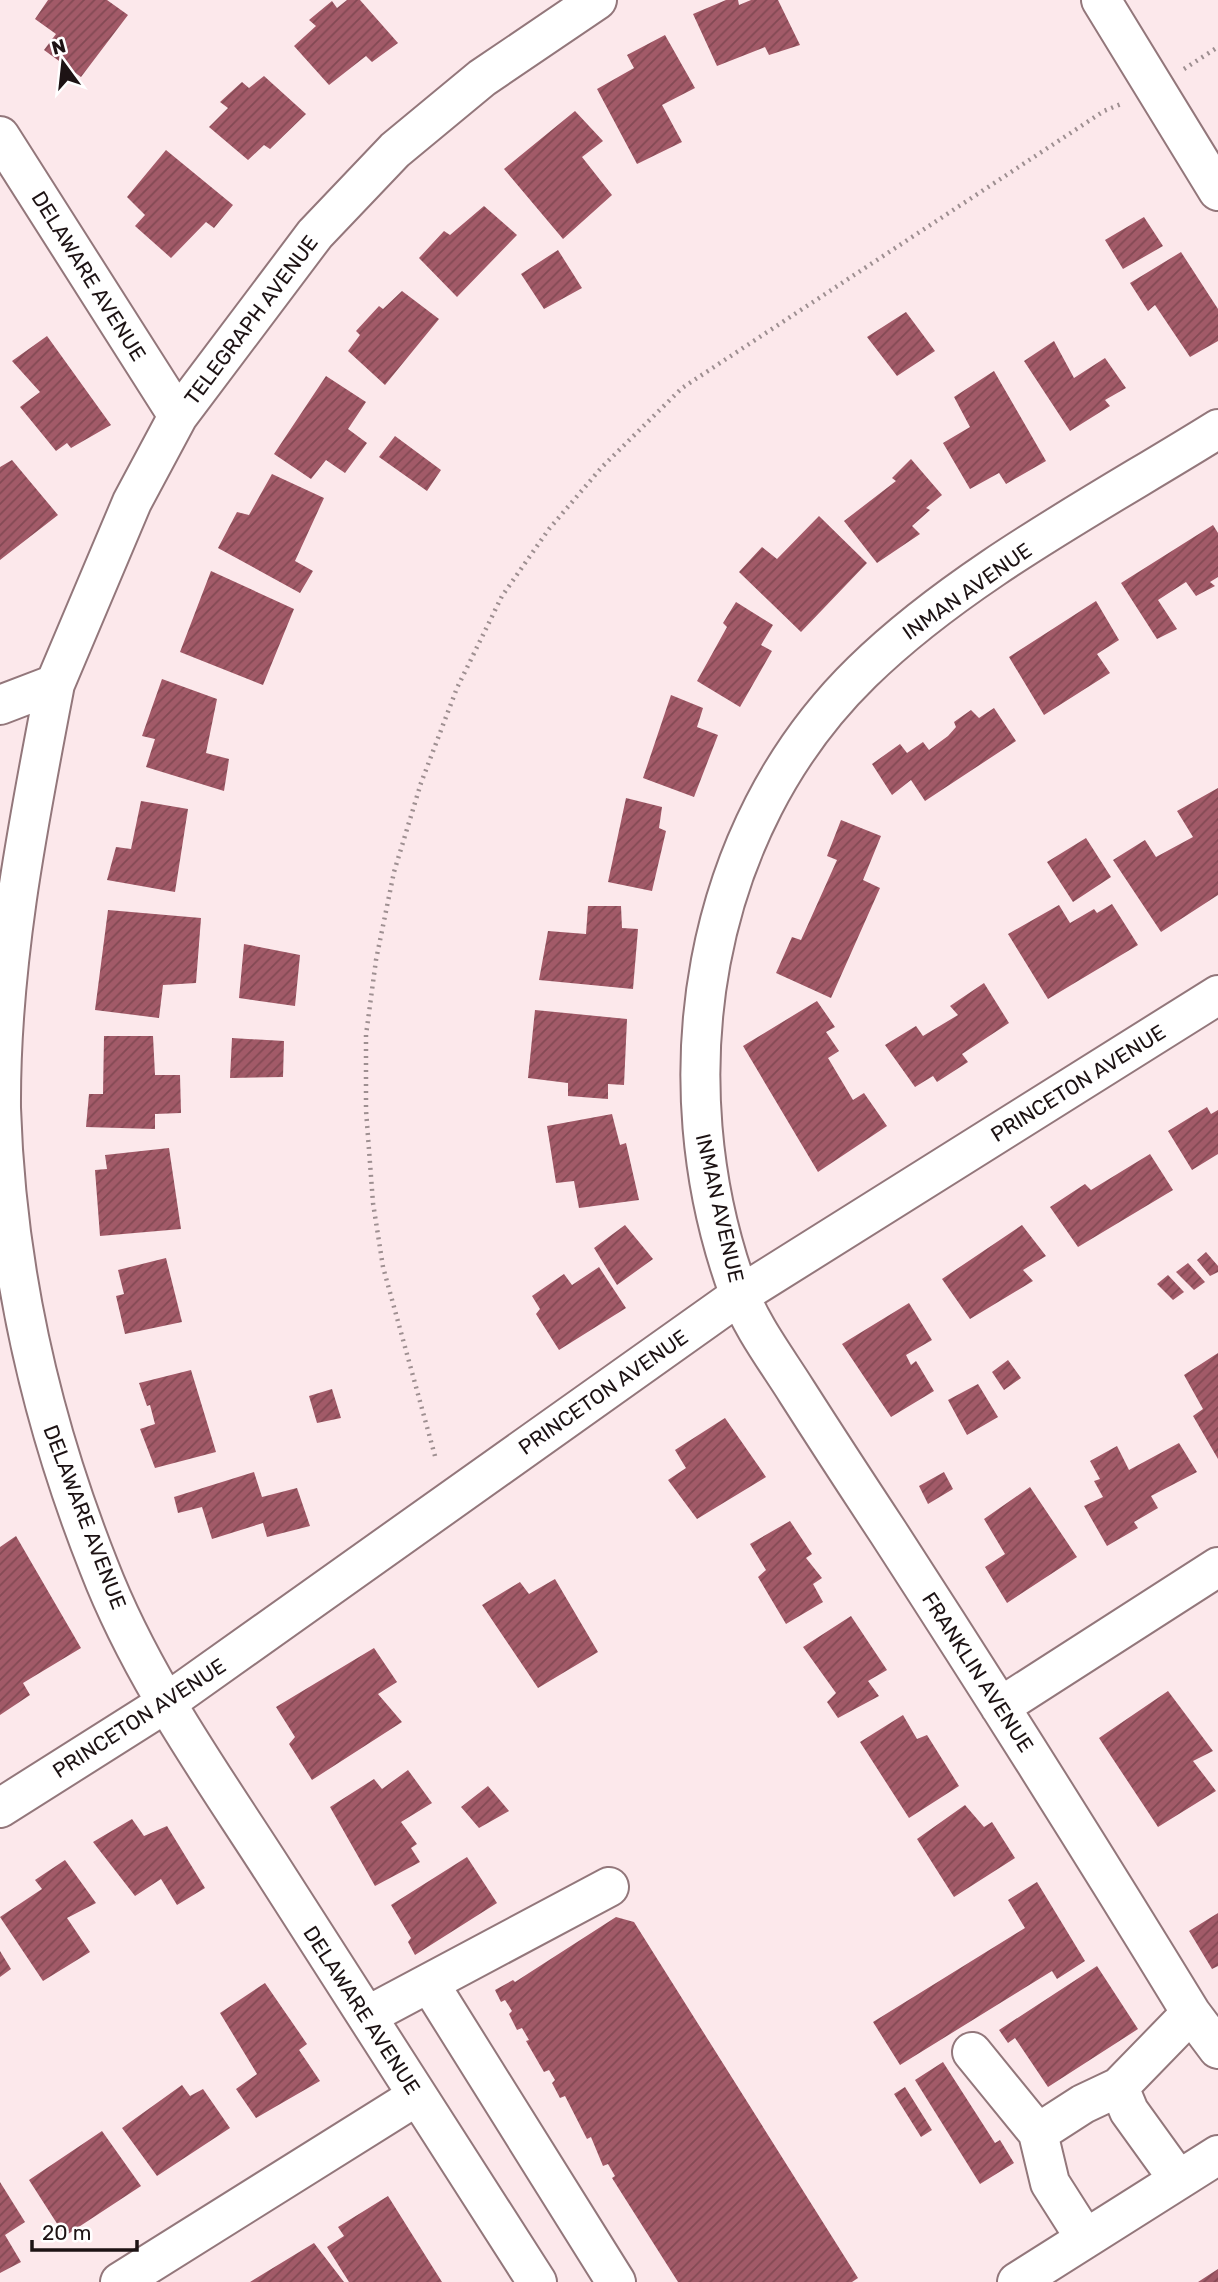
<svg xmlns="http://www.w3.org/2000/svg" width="1218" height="2282" viewBox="0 0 1218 2282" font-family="Rubik,sans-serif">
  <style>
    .building { fill: url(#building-hatch) }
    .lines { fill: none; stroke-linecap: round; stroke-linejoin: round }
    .minor-casing { stroke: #93777b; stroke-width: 42 }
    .path { stroke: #9e8f91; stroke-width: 4.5; stroke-dasharray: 2 5; stroke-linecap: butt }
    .minor { stroke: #fff; stroke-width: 38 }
    .labels { text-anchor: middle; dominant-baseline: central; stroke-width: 6; stroke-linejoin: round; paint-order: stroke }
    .street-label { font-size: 21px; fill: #1d1314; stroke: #fff }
  </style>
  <defs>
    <pattern id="building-hatch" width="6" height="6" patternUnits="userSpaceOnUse" patternTransform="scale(1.75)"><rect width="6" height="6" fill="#a25a68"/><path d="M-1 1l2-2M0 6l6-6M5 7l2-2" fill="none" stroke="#834954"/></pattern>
  </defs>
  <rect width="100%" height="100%" fill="#fce8eb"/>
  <path class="building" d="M48,0h59l21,15 -47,62 -37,-27 12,-16 -21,-15z
    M347,0h13l38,43 -26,19 -6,-6 -37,29 -35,-39 22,-20 -7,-6 23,-19 5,7z
    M726,0h12l1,5 12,-5h27l22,45 -31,10 -4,-8 -48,19 -24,-52z
    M665,35l30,53 -33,17 20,37 -45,22 -40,-75 37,-21 -7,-13z
    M264,76l42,38 -36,35 -6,-4 -16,15 -39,-33 19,-19 -8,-6 22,-20 7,6z
    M575,111l28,30 -21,16 30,38 -49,44 -59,-70z
    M166,150l67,55 -19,23 -8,-6 -35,36 -36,-32 10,-11 -18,-18z
    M484,206l33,29 -60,62 -38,-39 25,-27 6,4z
    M1144,217l19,29 -40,23 -18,-29z
    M558,250l24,38 -38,21 -23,-35z
    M1181,252l37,57v32l-28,16 -35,-52 -7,6 -18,-28z
    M402,291l37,28 -54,66 -37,-34 12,-16 -4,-4 23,-25 4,3z
    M906,312l29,39 -38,25 -30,-39z
    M47,336l64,89 -40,23 -4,-5 -11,8 -36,-44 20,-15 -28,-31z
    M1054,341l20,37 31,-20 21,30 -21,12 5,6 -40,25 -46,-70z
    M994,371l52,90 -40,23 -7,-11 -29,16 -27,-46 27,-16 -16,-30z
    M326,376l40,26 -18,27 19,14 -22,30 -19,-13 -15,19 -37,-25z
    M395,436l46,34 -14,21 -48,-34z
    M911,459l31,36 -16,13 4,2 -18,16 8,8 -43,29 -33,-42 52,-40 -4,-3z
    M12,460l46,55 -58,45v-93z
    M272,474l52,24 -29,63 18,10 -13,22 -82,-45 19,-36 12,3z
    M819,516l48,47 -66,69 -62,-60 23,-25 15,12z
    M1213,525l5,8v44l-8,5 5,4 -19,10 -10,-14 -28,18 19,29 -20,10 -36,-56z
    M211,571l83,38 -31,76 -83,-33z
    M1096,601l23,39 -22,14 13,19 -66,42 -35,-58z
    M736,602l37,23 -12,20 11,6 -32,56 -43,-26 30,-54 -4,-4z
    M162,679l55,20 -11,54 23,6 -5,32 -78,-24 9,-28 -13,-3z
    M671,695l32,13 -6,19 21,8 -24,62 -51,-19z
    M994,708l22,33 -91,60 -14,-21 -19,15 -20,-31 28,-20 7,9 16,-11 6,8 19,-14 8,-9 -2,-5 17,-12 8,8z
    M1218,788v107l-57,37 -48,-72 32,-20 11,17 37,-20 -16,-26z
    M626,798l36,9 -3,21 7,3 -14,60 -44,-9z
    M141,801l47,8 -13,83 -68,-12 9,-33 15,2z
    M841,820l40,16 -18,44 17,8 -49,110 -55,-25 16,-36 9,3 36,-80 -10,-4z
    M1086,838l25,39 -38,25 -26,-40z
    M1112,904l26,41 -90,54 -40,-65 51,-29 11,18 24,-14 3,4z
    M588,906h33l1,22 16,1 -5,60 -94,-9 9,-49 38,3z
    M108,910l93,8 -5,65 -33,2 -4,33 -64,-8z
    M244,944l56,11 -5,51 -56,-8z
    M984,983l25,40 -47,31 6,8 -31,20 -4,-6 -18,11 -30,-42 31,-19 7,10 35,-21 -8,-9z
    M817,1001l18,26 -9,5 13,19 -11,7 25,42 11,-7 23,33 -69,46 -75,-126z
    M535,1010l92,9 -3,66 -16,-1v15l-40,-3v-13l-40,-5z
    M104,1036h49l2,39h25l1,38 -26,1v15l-69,-2 3,-33h14z
    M232,1038l52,3 -1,36 -53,1z
    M1207,1107l4,7 7,-4v44l-26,16 -24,-39z
    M612,1114l8,31 6,-2 13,57 -60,8 -5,-27 -18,2 -9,-57z
    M169,1148l12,81 -81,7 -5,-66 12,-1 -2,-14z
    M1150,1154l23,36 -95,57 -28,-40 35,-23 6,6z
    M625,1225l28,34 -36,26 -23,-37z
    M1022,1225l24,31 -23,14 10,11 -63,38 -28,-40z
    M1206,1252l12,14v6l-8,4 -13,-16z
    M166,1258l16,64 -57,12 -9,-38 8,-2 -6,-24z
    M1188,1263l17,19 -11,8 -18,-18z
    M599,1267l27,41 -67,42 -23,-36 4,-5 -8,-13 32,-22 8,11z
    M1168,1275l16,17 -11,8 -16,-16z
    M909,1303l23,37 -26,15 5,10 5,-4 18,30 -43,26 -49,-73z
    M1218,1353v106l-25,-43 10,-7 -19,-34z
    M1008,1360l13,18 -17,12 -12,-18z
    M191,1370l25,82 -61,16 -15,-39 15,-5 -5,-19 -3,1 -8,-23z
    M978,1384l20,33 -31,18 -19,-35z
    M332,1389l9,29 -24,5 -8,-27z
    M725,1418l41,59 -69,42 -29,-39 18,-12 -11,-18z
    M1179,1443l18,29 -46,24 7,12 -24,14 4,6 -31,18 -23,-40 19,-9 -9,-16 6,-2 -10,-18 27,-15 12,24z
    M254,1472l8,25 35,-9 13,38 -43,11 -4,-14 -51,16 -10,-32 -24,6 -4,-16z
    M944,1472l9,17 -25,15 -9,-18z
    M1030,1487l47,70 -70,46 -22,-36 20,-13 -21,-35z
    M790,1521l22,33 -6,4 16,20 -9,6 10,18 -37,22 -28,-47 8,-7 -16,-26z
    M16,1536l65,112 -58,35 7,12 -30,20v-168z
    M555,1579l43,73 -60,36 -56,-83 38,-23 9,12z
    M851,1616l36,54 -19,11 11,15 -41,22 -11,-16 9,-9 -33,-46z
    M374,1648l23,34 -19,12 24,28 -90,58 -23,-36 6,-7 -19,-30z
    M1168,1691l45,60 -20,10 23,30 -58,36 -59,-89z
    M903,1715l14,24 10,-4 32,51 -50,32 -49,-76z
    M408,1770l24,33 -31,19 16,22 -6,4 9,14 -45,24 -45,-79 44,-28 8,10z
    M488,1786l21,25 -30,17 -18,-21z
    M965,1805l19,22 8,-5 23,36 -61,39 -37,-58z
    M132,1819l12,17 23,-10 38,62 -28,17 -16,-26 -26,17 -42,-54z
    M467,1857l30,46 -82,52 -7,-13 3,-4 -20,-33z
    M65,1860l31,43 -29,15 23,34 -47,29 -43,-64 42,-28 -7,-9z
    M1037,1882l48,79 -28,18 -5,-8 -152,94 -27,-43 152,-94 -17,-28z
    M1218,1913v53l-6,3 -23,-38z
    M616,1917l18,5 224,356 -6,4h-174l-66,-104 3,-2 -7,-12 -5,2 -12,-29 -4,2 -22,-43 -5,2 -8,-15 3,-3 -6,-10 -5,2 -18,-31 3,-1 -7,-12 -5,2 -8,-16 3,-3 -7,-11 -4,2 -6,-12 18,-10 2,2z
    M0,1951l11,18 -11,8z
    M1097,1966l41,63 -90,58 -33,-49 -7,5 -9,-13z
    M265,1983l42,61 -8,6 21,31 -64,37 -20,-29 21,-15 -37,-61z
    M943,2062l52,81 5,-3 14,23 -34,21 -65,-104z
    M182,2085l8,11 13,-7 27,39 -73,48 -35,-48z
    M905,2087l27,43 -11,7 -27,-43z
    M102,2131l39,55 -76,50 -36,-56z
    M0,2182l25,40 -20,13 16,27 -21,11z
    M388,2196l54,86h-93l-22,-35 17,-11 -6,-9z
    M314,2243l30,39h-94z
    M1218,2269v13h-20z"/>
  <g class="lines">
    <defs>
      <path id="minor" d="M1101,0l117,191
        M0,136l178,280
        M1218,429c-117,73 -257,146 -356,243 -162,158 -200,409 -124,618 13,36 39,70 59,102 30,47 60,93 91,140 103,159 204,319 303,481l27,36
        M55,684c-27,140 -55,281 -54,424 5,158 40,313 98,459 42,109 111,205 174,303 88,137 176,275 264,412
        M0,705l55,-21 77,-182 46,-86 137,-182 80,-84 87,-72 115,-78
        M1000,1707l218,-140
        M0,1808l166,-105 574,-408 478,-300
        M429,1983l187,299
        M367,2016l242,-129
        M972,2052l66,81
        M1119,2087l72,-74
        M1085,2238l-35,-55 -12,-50 45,-29 36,-17 10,24 49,68
        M120,2282l297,-186
        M1017,2282l201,-127"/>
    </defs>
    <use href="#minor" class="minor-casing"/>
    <path class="path" d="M1184,69l34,-22
      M435,1456l-52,-189 -10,-64 -7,-93v-75l10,-75 18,-88 27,-89 36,-95 45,-92 47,-67 53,-62 80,-79 422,-277 17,-7"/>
    <use href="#minor" class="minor"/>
  </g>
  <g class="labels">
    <g class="street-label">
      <text transform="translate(89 276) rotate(58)">DELAWARE AVENUE</text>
      <text transform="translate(251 320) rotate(-53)">TELEGRAPH AVENUE</text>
      <text transform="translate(967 591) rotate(-35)">INMAN AVENUE</text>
      <text transform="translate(1078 1083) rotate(-32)">PRINCETON AVENUE</text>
      <text transform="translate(720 1208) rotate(77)">INMAN AVENUE</text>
      <text transform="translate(603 1392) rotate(-35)">PRINCETON AVENUE</text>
      <text transform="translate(85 1517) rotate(69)">DELAWARE AVENUE</text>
      <text transform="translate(978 1672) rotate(57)">FRANKLIN AVENUE</text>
      <text transform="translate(139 1718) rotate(-33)">PRINCETON AVENUE</text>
      <text transform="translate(362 2010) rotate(57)">DELAWARE AVENUE</text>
    </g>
  </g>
  <g transform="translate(63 63) rotate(345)" stroke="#ffffff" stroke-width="5" paint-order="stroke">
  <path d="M0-5L12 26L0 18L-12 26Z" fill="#1d1314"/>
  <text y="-10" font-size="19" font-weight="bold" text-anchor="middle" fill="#1d1314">N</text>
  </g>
  <path d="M32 2240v10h105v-10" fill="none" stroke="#1d1314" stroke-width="3.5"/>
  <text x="42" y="2240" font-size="21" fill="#1d1314" stroke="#ffffff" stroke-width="5" paint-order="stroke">20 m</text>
</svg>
